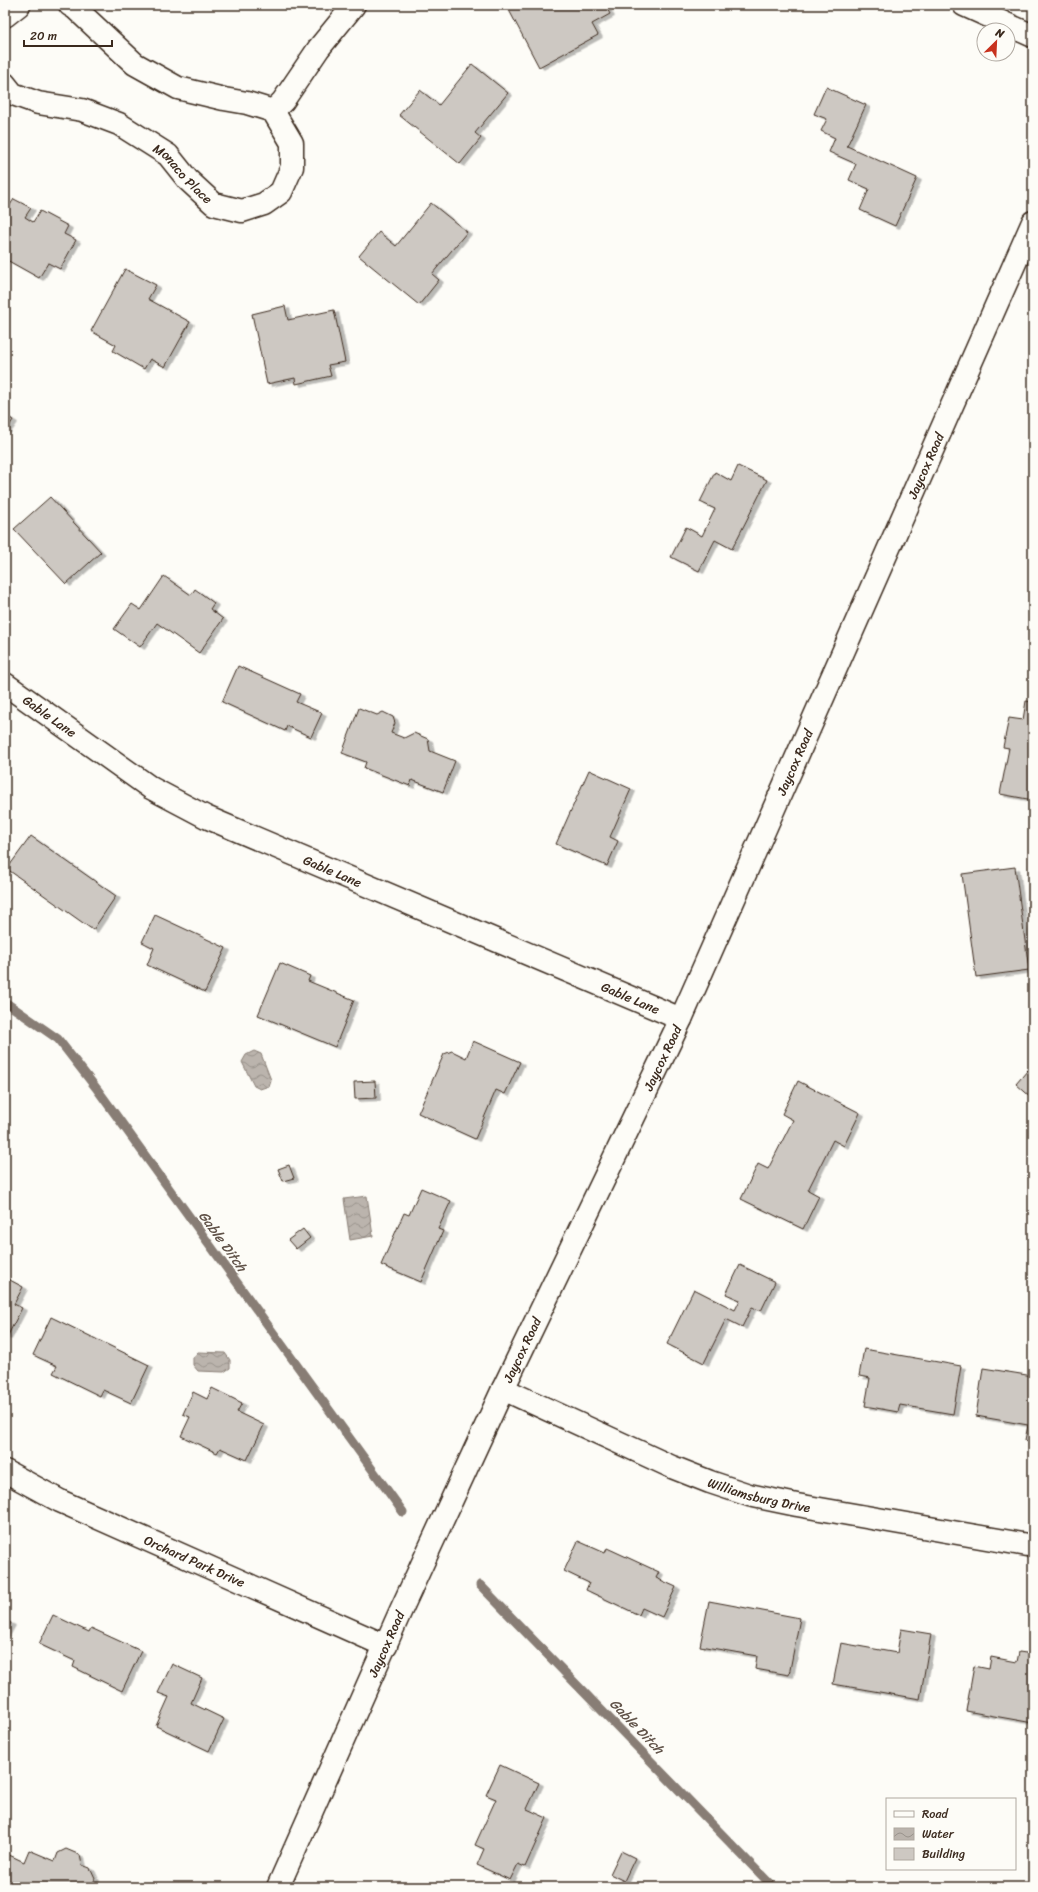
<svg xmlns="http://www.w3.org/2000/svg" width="1038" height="1892" viewBox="0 0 1038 1892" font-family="Sriracha,sans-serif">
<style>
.water{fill:url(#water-waves);stroke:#887d74}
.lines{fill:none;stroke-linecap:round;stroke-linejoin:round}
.stream{stroke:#887d74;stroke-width:9}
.building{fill:#cdc8c2;stroke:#3b2a1e;filter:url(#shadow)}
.minor-casing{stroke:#3b2a1e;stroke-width:25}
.tertiary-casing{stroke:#3b2a1e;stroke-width:25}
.minor{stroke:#fdfcf7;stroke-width:22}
.tertiary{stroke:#fdfcf7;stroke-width:22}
.labels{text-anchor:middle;stroke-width:4;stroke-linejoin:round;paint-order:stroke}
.street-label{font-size:13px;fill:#3b2a1e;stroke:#fdfcf7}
.water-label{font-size:14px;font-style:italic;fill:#615349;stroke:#fdfcf7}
</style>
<defs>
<pattern id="water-waves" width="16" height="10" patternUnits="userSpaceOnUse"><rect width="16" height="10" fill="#bbb4ad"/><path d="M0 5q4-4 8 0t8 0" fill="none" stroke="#99938c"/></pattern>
<filter id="shadow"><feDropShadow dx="4.5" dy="2.5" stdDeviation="0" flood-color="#0004"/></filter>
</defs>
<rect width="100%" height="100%" fill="#fdfcf7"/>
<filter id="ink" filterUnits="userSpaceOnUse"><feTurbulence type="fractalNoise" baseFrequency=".025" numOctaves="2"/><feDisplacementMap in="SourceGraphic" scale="8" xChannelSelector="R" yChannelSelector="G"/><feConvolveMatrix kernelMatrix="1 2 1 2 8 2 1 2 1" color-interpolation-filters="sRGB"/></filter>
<g filter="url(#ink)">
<g class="water">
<polygon points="254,1051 261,1054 271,1080 269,1086 260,1089 254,1086 242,1062 246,1055"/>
<polygon points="367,1196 373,1236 350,1240 344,1199"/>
<polygon points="198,1352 225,1353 230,1360 230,1368 224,1372 198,1371 193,1365 193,1357"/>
</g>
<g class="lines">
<g class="stream">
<polyline points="5,1002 58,1039 97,1089 403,1512"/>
<polyline points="480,1585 773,1887"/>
</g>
</g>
<g class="building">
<polygon points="503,5 605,5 610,14 592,24 598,35 539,67 510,12"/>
<polygon points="472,64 508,93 475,133 481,138 460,164 399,115 420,90 439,105"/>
<polygon points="826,87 866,105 847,146 917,178 895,226 860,210 869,189 849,180 856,164 829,152 835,138 821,131 827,119 814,114"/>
<polygon points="14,199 31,208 25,217 33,222 40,211 68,226 64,234 76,240 60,269 48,263 39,278 5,259 5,206 8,208"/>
<polygon points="431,203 467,232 432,274 439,280 419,305 359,256 379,232 396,246"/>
<polygon points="125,269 156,285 148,299 190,322 165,367 150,359 144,369 113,351 116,345 91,331"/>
<polygon points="285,306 288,320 334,310 345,362 328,365 331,376 296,384 295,378 267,384 252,314"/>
<polygon points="5,415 13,420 5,432"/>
<polygon points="738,466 767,480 732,549 715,540 699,571 671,557 686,527 702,536 715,509 700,502 715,472 731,481"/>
<polygon points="50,497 101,552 66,584 14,529"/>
<polygon points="164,576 191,595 195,589 214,603 210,609 223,619 199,653 157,623 140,647 114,629 132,604 141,610"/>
<polygon points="238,666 300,694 296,702 322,713 311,737 287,726 285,731 222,702"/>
<polygon points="1026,701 1033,702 1033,800 1000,794 1009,748 1003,747 1009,718 1023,720"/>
<polygon points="359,708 377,715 383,712 393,717 395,723 391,733 404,738 414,733 428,739 430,751 455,761 443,792 412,780 410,786 364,768 366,762 342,753"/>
<polygon points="589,770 631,789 610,837 618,841 607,866 556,844"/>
<polygon points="31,836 116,896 93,930 7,869"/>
<polygon points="1015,867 1029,970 976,977 962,874"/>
<polygon points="155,915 226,948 205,992 147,965 154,948 142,942"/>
<polygon points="280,963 310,976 308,981 354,1000 335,1047 258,1015"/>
<polygon points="473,1041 520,1062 505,1094 496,1090 475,1139 418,1113 444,1054 452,1051 466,1058"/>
<polygon points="1033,1064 1033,1099 1016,1084"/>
<polygon points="375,1081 376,1098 355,1099 354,1082"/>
<polygon points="798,1081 860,1113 844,1146 833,1140 808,1190 819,1196 803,1229 741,1199 758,1164 768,1169 793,1120 782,1114"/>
<polygon points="289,1165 294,1178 283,1181 278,1169"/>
<polygon points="421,1188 451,1201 438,1229 443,1231 421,1282 381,1265 404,1213 409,1215"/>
<polygon points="303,1229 310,1238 296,1249 288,1240"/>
<polygon points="740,1265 775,1282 761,1311 752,1307 742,1327 726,1319 704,1363 667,1344 694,1289 735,1310 740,1300 726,1294"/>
<polygon points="8,1279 23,1287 14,1304 22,1308 7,1337 5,1336 5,1284"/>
<polygon points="51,1317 149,1365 131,1403 103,1390 100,1396 53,1373 57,1366 33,1355"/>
<polygon points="864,1349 961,1366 953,1414 900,1405 898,1412 865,1406 870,1378 859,1376"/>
<polygon points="983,1368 1033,1376 1033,1442 1025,1440 1028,1425 976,1416"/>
<polygon points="212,1388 242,1403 237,1412 264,1425 247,1460 220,1448 217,1453 181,1436 190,1417 183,1414 193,1392 207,1399"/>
<polygon points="578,1541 605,1553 607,1548 659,1572 656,1578 676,1587 662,1617 642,1608 639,1615 586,1590 589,1583 564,1571"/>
<polygon points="709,1601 800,1618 789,1675 755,1669 757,1656 700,1646"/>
<polygon points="53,1615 89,1632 91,1628 141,1651 122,1691 73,1667 75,1661 39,1644"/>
<polygon points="5,1620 11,1623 5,1634"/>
<polygon points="901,1629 931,1634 920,1699 833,1684 841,1643 897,1653"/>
<polygon points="1019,1652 1033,1654 1033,1723 966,1711 974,1666 989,1669 991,1657 1017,1662"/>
<polygon points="172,1664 202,1678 191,1703 224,1719 209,1751 156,1726 169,1697 158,1693"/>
<polygon points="500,1765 539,1783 527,1809 547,1818 525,1867 518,1864 510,1880 477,1865 484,1849 475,1845 496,1799 486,1795"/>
<polygon points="66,1849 80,1855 82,1865 90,1868 95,1879 91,1887 5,1887 5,1853 24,1862 29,1850 55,1861 58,1853"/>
<polygon points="621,1851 635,1858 624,1881 610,1874"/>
</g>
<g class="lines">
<g class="minor-casing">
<g id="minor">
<polyline points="964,5 1033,36"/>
<polyline points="5,16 19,5"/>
<path id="s1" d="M5,84L13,94L38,103L82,110L119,124L168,155L188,180L214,204L242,211L264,204L281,192L292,167V143L273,111L247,103L224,99L178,88L135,64L75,8L70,5"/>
<polyline points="273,111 283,101 319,48 354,5"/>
<path id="s2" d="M5,684L151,788L206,817L681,1019"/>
<path id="s3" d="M503,1389L672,1467L710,1482L749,1495L797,1505L1033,1546"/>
<path id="s4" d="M5,1471L60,1501L386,1646"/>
</g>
</g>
<g class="tertiary-casing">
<g id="tertiary">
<path id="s5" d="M278,1887L401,1610L503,1389L681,1019L1033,222"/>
</g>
</g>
<use href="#minor" class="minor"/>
<use href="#tertiary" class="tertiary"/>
</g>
</g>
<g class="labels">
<g class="street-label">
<text dy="5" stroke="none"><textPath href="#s1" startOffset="205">Monaco Place</textPath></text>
<text dy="5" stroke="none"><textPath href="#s5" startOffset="1562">Jaycox Road</textPath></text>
<text dy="5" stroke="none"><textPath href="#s2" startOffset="55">Gable Lane</textPath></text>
<text dy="5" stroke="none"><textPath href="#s5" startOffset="1238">Jaycox Road</textPath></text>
<text dy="5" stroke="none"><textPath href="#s2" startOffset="379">Gable Lane</textPath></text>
<text dy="5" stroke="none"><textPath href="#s2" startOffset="703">Gable Lane</textPath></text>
<text dy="5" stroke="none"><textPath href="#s5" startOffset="914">Jaycox Road</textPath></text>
<text dy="5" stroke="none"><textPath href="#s5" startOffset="590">Jaycox Road</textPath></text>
<text dy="5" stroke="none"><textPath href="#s3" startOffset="278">Williamsburg Drive</textPath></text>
<text dy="5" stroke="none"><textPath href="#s4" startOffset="210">Orchard Park Drive</textPath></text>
<text dy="5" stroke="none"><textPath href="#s5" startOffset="266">Jaycox Road</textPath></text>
</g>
<g class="water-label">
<text transform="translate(223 1241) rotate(54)" y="5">Gable Ditch</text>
<text transform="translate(637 1726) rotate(46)" y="5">Gable Ditch</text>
</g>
</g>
<rect width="1038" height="1892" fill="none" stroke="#fdfcf7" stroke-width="20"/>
<rect x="10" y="10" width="1018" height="1872" fill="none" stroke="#3b2a1e" stroke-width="1.5" filter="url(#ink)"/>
<rect x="886" y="1798" width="130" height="72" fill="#fdfcf7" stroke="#afa8a0"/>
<rect x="894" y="1811" width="20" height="6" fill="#fdfcf7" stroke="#afa8a0"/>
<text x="922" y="1818" font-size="12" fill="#3b2a1e">Road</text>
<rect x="894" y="1828" width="20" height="12" fill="url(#water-waves)" stroke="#afa8a0"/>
<text x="922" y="1838" font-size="12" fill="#3b2a1e">Water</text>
<rect x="894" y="1848" width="20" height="12" fill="#cdc8c2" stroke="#afa8a0"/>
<text x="922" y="1858" font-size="12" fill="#3b2a1e">Building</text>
<g transform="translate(996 42) rotate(24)"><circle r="19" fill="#fdfcf7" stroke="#afa8a0"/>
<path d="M0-3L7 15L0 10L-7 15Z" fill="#c8321e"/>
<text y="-6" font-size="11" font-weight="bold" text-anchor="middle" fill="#3b2a1e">N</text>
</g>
<path d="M24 40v6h88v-6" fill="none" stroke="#3b2a1e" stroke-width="2"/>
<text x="30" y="40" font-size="12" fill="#3b2a1e" stroke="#fdfcf7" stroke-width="3" paint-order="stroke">20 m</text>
</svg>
